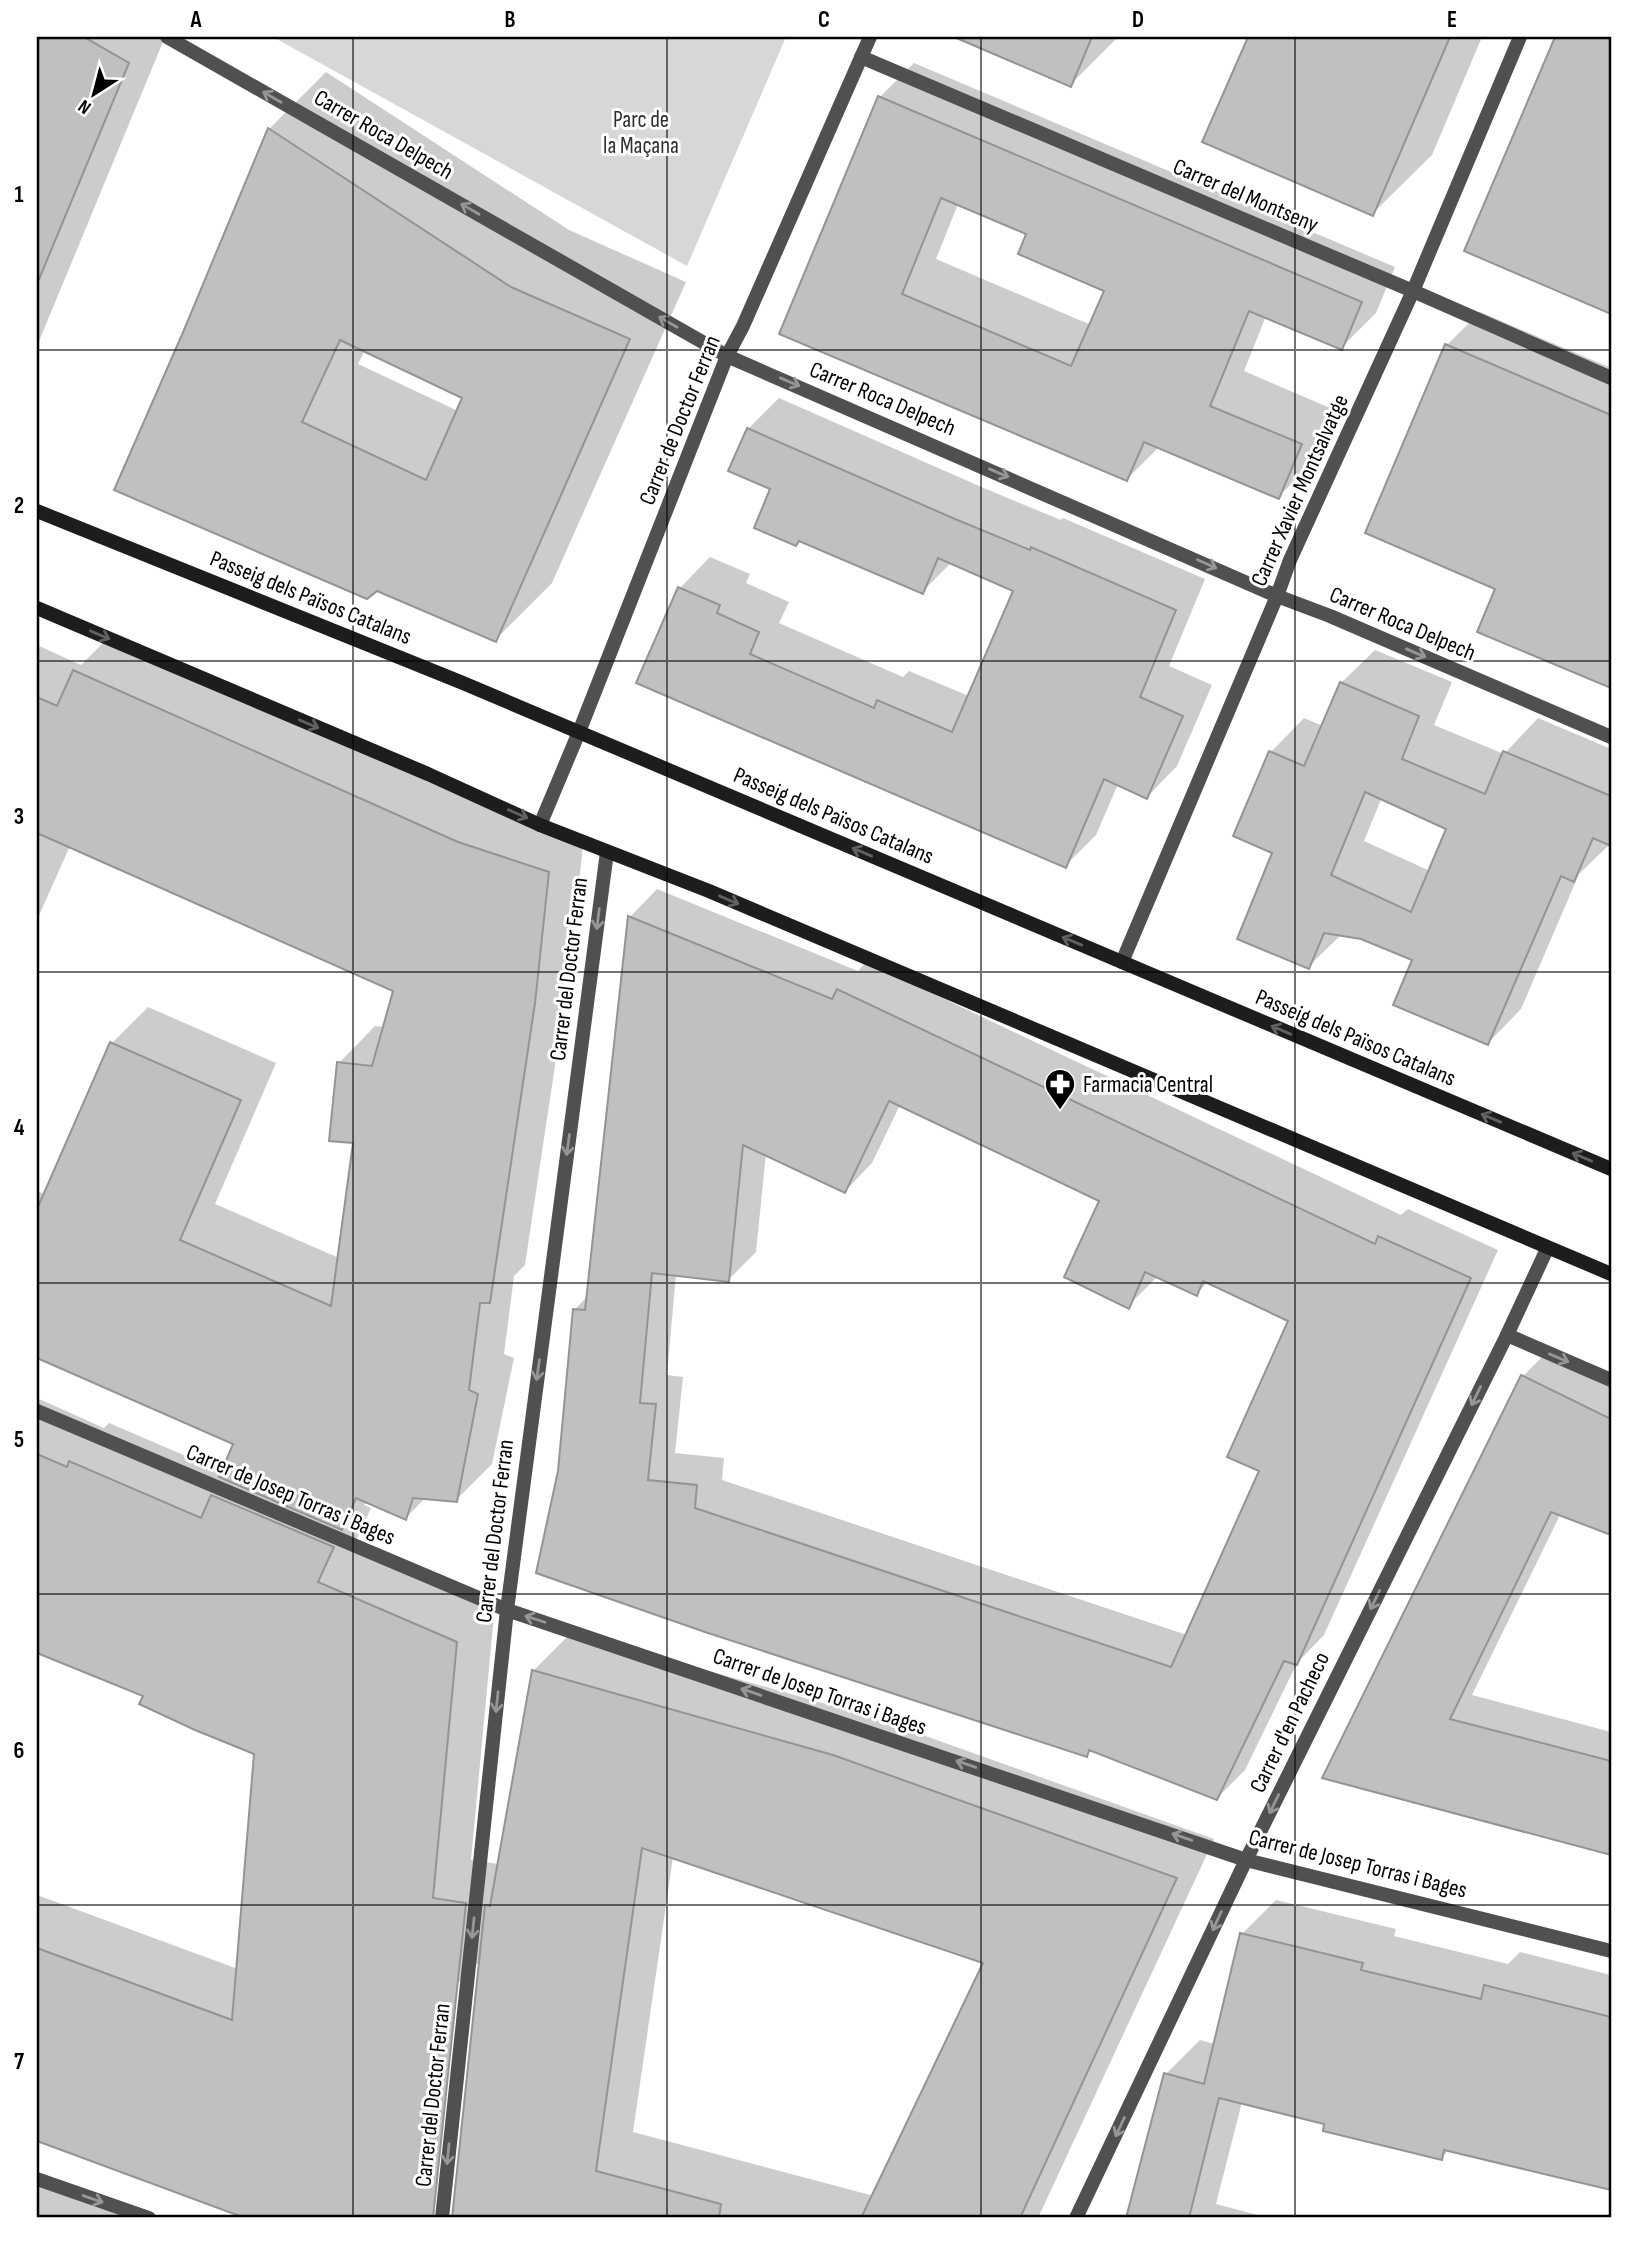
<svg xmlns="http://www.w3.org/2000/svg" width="1648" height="2255" viewBox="0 0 1648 2255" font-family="'Sofia Sans Condensed',sans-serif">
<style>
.green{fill:#d7d7d7}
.shadow{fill:#0003;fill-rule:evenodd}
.building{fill:#c0c0c0;stroke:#949494;stroke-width:2;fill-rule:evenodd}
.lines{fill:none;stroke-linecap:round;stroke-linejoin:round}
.minor{stroke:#505050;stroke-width:14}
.secondary{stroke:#1d1d1d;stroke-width:14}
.oneway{stroke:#969696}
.oneway2{stroke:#616161}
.grid{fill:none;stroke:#000;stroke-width:2;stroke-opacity:0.55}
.labels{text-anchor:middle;stroke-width:6;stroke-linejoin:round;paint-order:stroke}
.park-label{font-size:23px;fill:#2e2e2e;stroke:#fff}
.street-label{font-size:23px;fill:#000;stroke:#fff}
.poi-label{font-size:23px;fill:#000;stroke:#fff;text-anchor:start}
.neatline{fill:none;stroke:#000;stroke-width:2.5}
.grid-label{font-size:23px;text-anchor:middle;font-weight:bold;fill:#000}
</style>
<rect width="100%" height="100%" fill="#fff"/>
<polygon class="green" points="273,37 786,37 687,266"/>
<g class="shadow">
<polygon points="37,37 165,37 37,346"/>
<polygon points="958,37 1118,37 1070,85"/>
<polygon points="1250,37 1482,37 1432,155 1373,213 1205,141"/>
<polygon points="1557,37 1611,37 1611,312 1467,250"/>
<path d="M914,63L1395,267L1376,313L1341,348L1266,316L1244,371L1335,410L1313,463L1278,497L1159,447L1127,479L781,333L880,97ZM958,204L1029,233L1106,290L1091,325L936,259Z"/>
<path d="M326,72L569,230L686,282L552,583L495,640L377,589L186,330L269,129ZM365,350L465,397L458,411L358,364Z"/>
<polygon points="1480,312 1611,368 1611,687 1480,631 1497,588 1447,345"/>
<polygon points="779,398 986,489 1061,520 1063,518 1205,579 1169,666 1212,685 1177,766 1147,797 1118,784 1096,835 1065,866 638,683 680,588 710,557 750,574 746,583 789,602 779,623 903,677 909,671 969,696 1015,590 952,562 922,592 773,489 748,429"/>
<path d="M111,635L495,806L584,836L570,966L525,1265L514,1276L504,1354L514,1358L492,1464L456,1500L426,1497L406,1518L368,1501L364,1505L371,1508L355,1543L495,1604L471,1860L499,1864L533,1671L572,1632L872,1717L1214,1839L1038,2218H464L486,1988L481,1960L456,1985L417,2202L401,2218H249L37,2140V1895L238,1969L255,1752L145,1695L37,1651V1398L104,1428L109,1423L223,1472L235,1443L37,1356V1191L45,1194L112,1043L148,1007L276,1063L215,1204L339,1258L355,1142L339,1063L375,1026L384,1027L395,990L70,846L37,920V645L81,665ZM673,1857L985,1962L874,2196L633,2132Z"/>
<path d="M1375,650L1452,682L1434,725L1504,754L1538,718L1611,749V838L1608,846L1579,874L1521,1009L1488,1043L1415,959L1361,937L1342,934L1308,967L1274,852L1271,752L1304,718L1323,726L1341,683ZM1382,797L1448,828L1430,871L1364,841Z"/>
<path d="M657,889L858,971L866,962L1401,1215L1408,1209L1498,1250L1324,1635L1297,1663L1245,1770L1217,1798L1093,1749L1087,1755L559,1472L575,1309L588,1296L630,917ZM900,1105L1101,1201L1128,1306L1158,1276L1196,1294L1208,1282L1291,1320L1261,1470L1187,1635L722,1480L724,1458L675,1453L683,1377L667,1375L676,1274L728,1280L756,1252L766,1154L845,1191L872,1163Z"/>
<polygon points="1546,1353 1611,1384 1611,1533 1567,1515 1560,1515 1472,1695 1611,1732 1611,1853 1325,1777 1523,1376"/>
<polygon points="1276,1900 1396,1929 1394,1936 1508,1964 1520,1952 1611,1975 1611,2188 1450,2149 1441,2158 1326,2122 1242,2102 1216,2204 1269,2218 1124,2218 1129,2213 1166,2074 1200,2040 1215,2044 1242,1934"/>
<polygon points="37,2177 153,2218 37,2218"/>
</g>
<g class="building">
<polygon points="37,37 84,37 129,63 37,284"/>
<polygon points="954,37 1092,37 1071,87"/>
<polygon points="1248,37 1450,37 1373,216 1202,142"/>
<polygon points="1555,37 1611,37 1611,314 1464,251"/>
<path d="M878,96L1362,302L1342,350L1249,311L1210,406L1302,444L1279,499L1144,442L1127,481L779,334ZM941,198L1026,234L1018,254L1104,291L1071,366L902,294Z"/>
<path d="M268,128L511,287L630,339L496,642L377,591L367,599L114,490L184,330ZM340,340L462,398L426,480L302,422Z"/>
<polygon points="1445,344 1611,415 1611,688 1477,632 1495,589 1365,533"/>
<polygon points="747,428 955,519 1030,550 1031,547 1176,610 1140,697 1183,716 1147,799 1104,779 1066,868 636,683 678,587 720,605 717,613 759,632 750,654 874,708 877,700 952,732 1013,591 938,558 923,594 799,541 796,546 754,528 770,489 728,471"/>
<polygon points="73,670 458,842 549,872 535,1003 490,1303 480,1303 469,1390 478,1394 457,1502 413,1498 406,1520 356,1498 342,1530 219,1477 233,1444 37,1358 37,1209 110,1042 241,1100 180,1240 331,1306 353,1143 329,1141 337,1062 372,1066 393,991 37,833 37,697 57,706"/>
<path d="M1340,682L1419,716L1402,759L1485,794L1503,751L1611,796V846L1593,838L1574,882L1561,876L1488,1045L1393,1005L1412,960L1361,939L1324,933L1309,969L1237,939L1272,853L1233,836L1269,751L1304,766ZM1365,792L1446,829L1411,912L1331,875Z"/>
<path d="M628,916L832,999L837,989L1375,1244L1378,1236L1471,1278L1297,1665L1284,1661L1217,1800L1089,1750L1087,1757L705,1632L536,1573L558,1471L573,1309L585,1310ZM889,1101L1099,1201L1064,1277L1129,1309L1145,1272L1197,1296L1203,1281L1288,1321L1227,1457L1259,1471L1171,1667L695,1508L697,1485L648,1480L656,1404L640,1403L652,1273L729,1282L743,1145L845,1193Z"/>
<polygon points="1521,1375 1611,1419 1611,1535 1551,1512 1450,1719 1611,1761 1611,1855 1322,1778"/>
<polygon points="37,1454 67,1467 69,1461 201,1518 211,1495 334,1547 318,1582 457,1642 433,1898 466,1903 433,2218 245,2218 37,2141 37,1948 232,2020 254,1754 195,1730 139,1704 143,1696 37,1653"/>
<polygon points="532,1670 833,1755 1177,1878 1020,2218 861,2218 983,1963 642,1848 596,2171 721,2204 719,2218 452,2218 485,1905 490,1906"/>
<polygon points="1240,1933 1363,1963 1361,1970 1481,1999 1484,1985 1611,2017 1611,2190 1444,2150 1442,2160 1323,2131 1324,2124 1219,2098 1189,2218 1126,2218 1164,2073 1204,2084"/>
</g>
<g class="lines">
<g class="minor">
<polyline points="167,37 727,356 1277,596 1330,616 1611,737"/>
<polyline points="861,57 1413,291 1611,378"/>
<polyline points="540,825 579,732 727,356 743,326 870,37"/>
<polyline points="1122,962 1277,596 1290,560 1413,291 1520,37"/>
<polyline points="1507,1335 1611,1380"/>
<polyline points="37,1411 507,1610 1246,1860 1611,1951"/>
<polyline points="37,2179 149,2218"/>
<polyline points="442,2218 507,1610 607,852"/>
<polyline points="1076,2218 1246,1860 1507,1335 1547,1249"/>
</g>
<g class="secondary">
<polyline points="37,511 463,683 1611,1169"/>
<polyline points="37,608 428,774 540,825 709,891 1611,1274"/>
</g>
</g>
<defs><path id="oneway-shaft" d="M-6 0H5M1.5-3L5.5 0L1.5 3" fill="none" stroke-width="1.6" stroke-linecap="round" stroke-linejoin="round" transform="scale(1.75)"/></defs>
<g class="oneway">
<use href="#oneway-shaft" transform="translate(272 97) rotate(-150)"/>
<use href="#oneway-shaft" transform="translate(470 209) rotate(-150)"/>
<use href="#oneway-shaft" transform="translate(668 322) rotate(-150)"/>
<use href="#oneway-shaft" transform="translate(790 382) rotate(23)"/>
<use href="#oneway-shaft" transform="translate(999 473) rotate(23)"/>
<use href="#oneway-shaft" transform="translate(1207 564) rotate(24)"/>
<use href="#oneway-shaft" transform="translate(1416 653) rotate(23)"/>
<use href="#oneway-shaft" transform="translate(598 919) rotate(97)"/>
<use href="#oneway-shaft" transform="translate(568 1145) rotate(98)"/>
<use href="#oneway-shaft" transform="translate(1559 1358) rotate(23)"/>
<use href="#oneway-shaft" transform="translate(538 1370) rotate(98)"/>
<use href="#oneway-shaft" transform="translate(1476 1396) rotate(116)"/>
<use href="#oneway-shaft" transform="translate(1375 1600) rotate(116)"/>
<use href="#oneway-shaft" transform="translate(535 1619) rotate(-162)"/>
<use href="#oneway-shaft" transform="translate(751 1692) rotate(-161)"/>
<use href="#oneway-shaft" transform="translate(497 1702) rotate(96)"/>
<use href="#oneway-shaft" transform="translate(966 1764) rotate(-161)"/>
<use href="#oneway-shaft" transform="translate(1274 1804) rotate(116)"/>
<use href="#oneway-shaft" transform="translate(1182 1837) rotate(-161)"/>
<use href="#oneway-shaft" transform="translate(1217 1921) rotate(115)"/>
<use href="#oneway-shaft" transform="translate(473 1928) rotate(96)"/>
<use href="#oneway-shaft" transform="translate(1120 2127) rotate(115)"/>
<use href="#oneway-shaft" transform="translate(448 2154) rotate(96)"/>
<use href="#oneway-shaft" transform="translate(93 2199) rotate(19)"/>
</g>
<g class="oneway2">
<use href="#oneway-shaft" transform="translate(100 635) rotate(23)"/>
<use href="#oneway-shaft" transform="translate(309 724) rotate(23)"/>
<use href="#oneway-shaft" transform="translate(518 814) rotate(24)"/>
<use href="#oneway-shaft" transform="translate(862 852) rotate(-157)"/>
<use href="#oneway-shaft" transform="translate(729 900) rotate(23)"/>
<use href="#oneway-shaft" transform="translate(1072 941) rotate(-157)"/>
<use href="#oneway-shaft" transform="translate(1281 1030) rotate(-157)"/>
<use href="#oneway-shaft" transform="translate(1491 1118) rotate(-157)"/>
<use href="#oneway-shaft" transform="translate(1582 1157) rotate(-157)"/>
</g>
<path class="grid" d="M353,37V2218M667,37V2218M981,37V2218M1295,37V2218M37,350H1611M37,661H1611M37,972H1611M37,1283H1611M37,1594H1611M37,1905H1611"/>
<defs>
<g id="pharmacy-pin" transform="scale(1.575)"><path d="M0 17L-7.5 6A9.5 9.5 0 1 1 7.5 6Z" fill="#000" stroke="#fff"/><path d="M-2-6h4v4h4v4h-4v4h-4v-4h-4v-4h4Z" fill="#fff"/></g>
</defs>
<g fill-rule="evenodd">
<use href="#pharmacy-pin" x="1060" y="1084"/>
</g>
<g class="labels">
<g class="park-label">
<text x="641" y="127">Parc de<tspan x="641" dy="26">la Maçana</tspan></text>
</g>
<g class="street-label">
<text transform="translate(384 134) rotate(30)" y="8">Carrer Roca Delpech</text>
<text transform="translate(1246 195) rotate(23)" y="8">Carrer del Montseny</text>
<text transform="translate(883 398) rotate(23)" y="8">Carrer Roca Delpech</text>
<text transform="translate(679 420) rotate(-68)" y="8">Carrer de Doctor Ferran</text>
<text transform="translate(1299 490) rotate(-66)" y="8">Carrer Xavier Montsalvatge</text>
<text transform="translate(311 597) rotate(22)" y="8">Passeig dels Països Catalans</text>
<text transform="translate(1403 623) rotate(23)" y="8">Carrer Roca Delpech</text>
<text transform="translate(834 815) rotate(23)" y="8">Passeig dels Països Catalans</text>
<text transform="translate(568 969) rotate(-83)" y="8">Carrer del Doctor Ferran</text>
<text transform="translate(1356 1037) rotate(23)" y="8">Passeig dels Països Catalans</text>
<text transform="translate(291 1494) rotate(23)" y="8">Carrer de Josep Torras i Bages</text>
<text transform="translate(494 1531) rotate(-83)" y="8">Carrer del Doctor Ferran</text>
<text transform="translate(820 1691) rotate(19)" y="8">Carrer de Josep Torras i Bages</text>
<text transform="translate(1289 1722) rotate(-64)" y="8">Carrer d'en Pacheco</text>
<text transform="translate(1358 1863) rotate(14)" y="8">Carrer de Josep Torras i Bages</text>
<text transform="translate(432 2095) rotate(-84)" y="8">Carrer del Doctor Ferran</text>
</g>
<g class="poi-label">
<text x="1083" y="1092">Farmacia Central</text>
</g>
</g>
<rect width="1648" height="2255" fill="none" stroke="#ffffff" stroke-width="77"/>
<g transform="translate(94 94) rotate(216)" stroke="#ffffff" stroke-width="5" paint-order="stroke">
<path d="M0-5L12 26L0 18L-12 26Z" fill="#000000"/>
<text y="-10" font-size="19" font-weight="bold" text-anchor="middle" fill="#000000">N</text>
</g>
<rect x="38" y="38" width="1572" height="2178" class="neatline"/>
<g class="grid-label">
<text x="196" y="27">A</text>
<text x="510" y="27">B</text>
<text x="824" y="27">C</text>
<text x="1138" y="27">D</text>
<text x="1452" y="27">E</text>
<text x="19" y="202">1</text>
<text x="19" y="513">2</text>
<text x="19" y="824">3</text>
<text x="19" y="1135">4</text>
<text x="19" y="1447">5</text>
<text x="19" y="1758">6</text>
<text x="19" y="2069">7</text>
</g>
</svg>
